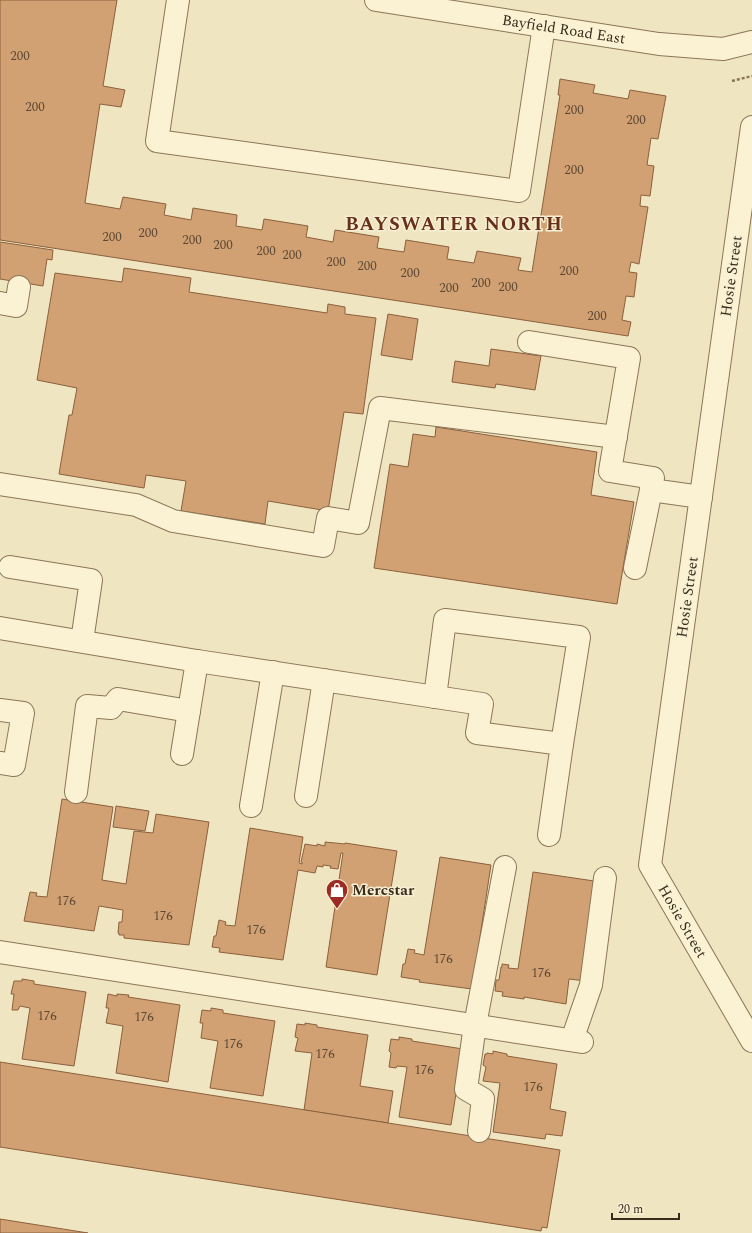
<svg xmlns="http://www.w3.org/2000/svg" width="752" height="1233" viewBox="0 0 752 1233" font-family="Spectral,serif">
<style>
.building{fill:#d1a174;stroke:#8b603c}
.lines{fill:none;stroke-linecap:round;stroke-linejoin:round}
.minor-casing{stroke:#8b7657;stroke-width:24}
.path{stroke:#8b7657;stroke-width:2.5;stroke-dasharray:3 2;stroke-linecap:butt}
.minor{stroke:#fbf2d4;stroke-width:22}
.labels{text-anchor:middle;stroke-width:3;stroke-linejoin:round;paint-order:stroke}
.number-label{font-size:13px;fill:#5f4933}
.street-label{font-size:15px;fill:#392c1d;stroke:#f7efd1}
.poi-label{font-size:15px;font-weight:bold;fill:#392c1d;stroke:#f7efd1;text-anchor:start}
.district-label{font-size:19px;font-weight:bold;letter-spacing:1px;fill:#682f1a;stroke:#f7efd1}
</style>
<rect width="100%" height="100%" fill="#f0e5c1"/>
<g class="building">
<polygon points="0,0 117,0 103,86 125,90 121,107 100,104 85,203 120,209 123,197 166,204 164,215 191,220 193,208 237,215 236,226 262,230 264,219 308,226 306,237 333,242 335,230 379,237 377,248 404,252 406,240 449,247 447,259 474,263 477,251 521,258 518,270 532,272 560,95 558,95 560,79 595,85 593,93 628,99 630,90 666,96 658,139 651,138 647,165 654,166 650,196 641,195 640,206 648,207 639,264 631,262 629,272 637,273 634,297 626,296 622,320 631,322 628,336 0,240"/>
<polygon points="0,242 53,250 52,260 47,259 43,286 0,279"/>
<polygon points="124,268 191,278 189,292 327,313 328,304 345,307 345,314 376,318 363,414 344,412 328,511 268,501 265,524 181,511 186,481 146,475 144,488 59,474 69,415 72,415 77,388 37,380 55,273 122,282"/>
<polygon points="388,314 418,319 412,360 381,355"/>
<polygon points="491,349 541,356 535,390 496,384 495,388 452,382 455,361 489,366"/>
<polygon points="436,427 597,452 591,495 634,502 617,604 374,568 390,464 408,467 413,434 435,437"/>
<polygon points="62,799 113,807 102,880 126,884 134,831 153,833 156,814 209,822 189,945 124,938 124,935 119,935 119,933 118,933 119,922 122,922 123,910 99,906 94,931 24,921 30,892 37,893 36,896 47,897"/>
<polygon points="116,806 149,811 145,831 113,827"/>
<polygon points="250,828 303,837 299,863 302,864 302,862 301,862 305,844 317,846 317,844 325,846 325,842 345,844 345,843 397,851 377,975 326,967 343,853 341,853 338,869 330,868 331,866 323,865 323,867 317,866 315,873 298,870 283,960 219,952 220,948 212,947 214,936 216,936 219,920 226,922 225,925 235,926"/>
<polygon points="440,857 491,865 472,989 419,982 420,980 401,977 403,964 405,964 408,949 415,950 414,953 424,955"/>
<polygon points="533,872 601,882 586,981 569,979 566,1004 524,997 524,999 502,996 503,992 495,991 496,980 499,980 501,967 502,967 502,964 509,965 508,968 518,969"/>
<polygon points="22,979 34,981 34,984 86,992 74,1066 22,1059 30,1008 20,1006 18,1010 12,1010 14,994 11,994 14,981 22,981"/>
<polygon points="108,994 117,996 117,994 129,995 128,997 180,1005 168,1082 116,1073 123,1026 106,1023 109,1008 106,1008"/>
<polygon points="211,1008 223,1010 223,1013 275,1021 263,1096 210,1088 218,1041 201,1038 203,1023 200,1023 202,1010 211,1011"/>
<polygon points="305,1023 317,1025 317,1027 368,1035 360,1086 393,1091 388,1123 304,1110 312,1053 295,1051 298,1038 295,1037 297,1024 305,1025"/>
<polygon points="399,1037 412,1039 412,1041 463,1049 451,1125 399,1117 407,1067 397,1066 396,1068 389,1067 391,1053 389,1051 391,1039 399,1040"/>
<polygon points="493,1051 507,1054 507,1056 557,1064 550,1109 566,1112 562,1136 546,1134 545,1139 493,1132 500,1083 483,1081 486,1067 483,1065 485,1054 487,1054 487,1053 493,1054"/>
<polygon points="0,1062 560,1150 547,1228 542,1227 541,1231 0,1147"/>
<polygon points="0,1219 88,1233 0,1233"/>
</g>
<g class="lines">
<g class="minor-casing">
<g id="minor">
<polyline points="178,0 157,141 519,191 544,26"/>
<path id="s1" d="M376,0L659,44L723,49L752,42"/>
<path id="s2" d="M752,127L650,865L752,1041"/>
<polyline points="0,303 16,306 19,287"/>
<polyline points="529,342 629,358 610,471 653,478 651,490 701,497"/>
<polyline points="0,484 136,505 173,521 323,546 328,518 358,523 380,408 616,437"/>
<polyline points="10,567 91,580 82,641"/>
<polyline points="635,568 651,490"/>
<polyline points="0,628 197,661 182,754"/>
<polyline points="197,661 482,704 477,733 562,744 549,835"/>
<polyline points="435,697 445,620 579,637 562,744"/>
<polyline points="0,710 23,713 14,765 0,763"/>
<polyline points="76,792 87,706 111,708 118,699 189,711"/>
<polyline points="306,796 324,680"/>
<polyline points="251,806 273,672"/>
<polyline points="0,952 582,1042"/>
<polyline points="572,1040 591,985 605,878"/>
<polyline points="479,1131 483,1099 466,1089 475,1025 505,867"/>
</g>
</g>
<polyline class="path" points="732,81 752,76"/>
<use href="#minor" class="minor"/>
</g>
<defs>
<g id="shop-pin" transform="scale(1.15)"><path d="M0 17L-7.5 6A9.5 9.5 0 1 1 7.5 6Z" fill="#9d2b24" stroke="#f7efd1"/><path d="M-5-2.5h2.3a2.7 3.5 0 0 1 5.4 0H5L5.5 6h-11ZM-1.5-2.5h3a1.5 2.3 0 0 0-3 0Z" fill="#fff"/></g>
</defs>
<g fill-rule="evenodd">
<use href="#shop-pin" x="337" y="890"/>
</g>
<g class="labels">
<g class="number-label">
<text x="20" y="60">200</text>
<text x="35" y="111">200</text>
<text x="574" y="114">200</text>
<text x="636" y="124">200</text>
<text x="574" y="174">200</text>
<text x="148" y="237">200</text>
<text x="112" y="241">200</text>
<text x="192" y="244">200</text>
<text x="223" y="249">200</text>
<text x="266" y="255">200</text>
<text x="292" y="259">200</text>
<text x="336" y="266">200</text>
<text x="367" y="270">200</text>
<text x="569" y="275">200</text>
<text x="410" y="277">200</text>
<text x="481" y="287">200</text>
<text x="508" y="291">200</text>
<text x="449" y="292">200</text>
<text x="597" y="320">200</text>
<text x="66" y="905">176</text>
<text x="163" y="920">176</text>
<text x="256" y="934">176</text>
<text x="443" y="963">176</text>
<text x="541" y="977">176</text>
<text x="47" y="1020">176</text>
<text x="144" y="1021">176</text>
<text x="233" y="1048">176</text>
<text x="325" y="1058">176</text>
<text x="424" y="1074">176</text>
<text x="533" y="1091">176</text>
</g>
<g class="street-label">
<text dy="5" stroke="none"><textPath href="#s1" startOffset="190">Bayfield Road East</textPath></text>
<text transform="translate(731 276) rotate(-82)" y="5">Hosie Street</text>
<text transform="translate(687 597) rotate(-82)" y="5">Hosie Street</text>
<text dy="5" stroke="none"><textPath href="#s2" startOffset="810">Hosie Street</textPath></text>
</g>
<g class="poi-label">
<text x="352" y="895">Mercstar</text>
</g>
<g class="district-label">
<text x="454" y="230">BAYSWATER NORTH</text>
</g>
</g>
<path d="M612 1213v6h67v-6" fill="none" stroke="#392c1d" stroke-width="2"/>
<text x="618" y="1213" font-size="12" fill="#392c1d" stroke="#f7efd1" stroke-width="3" paint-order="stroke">20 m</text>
</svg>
